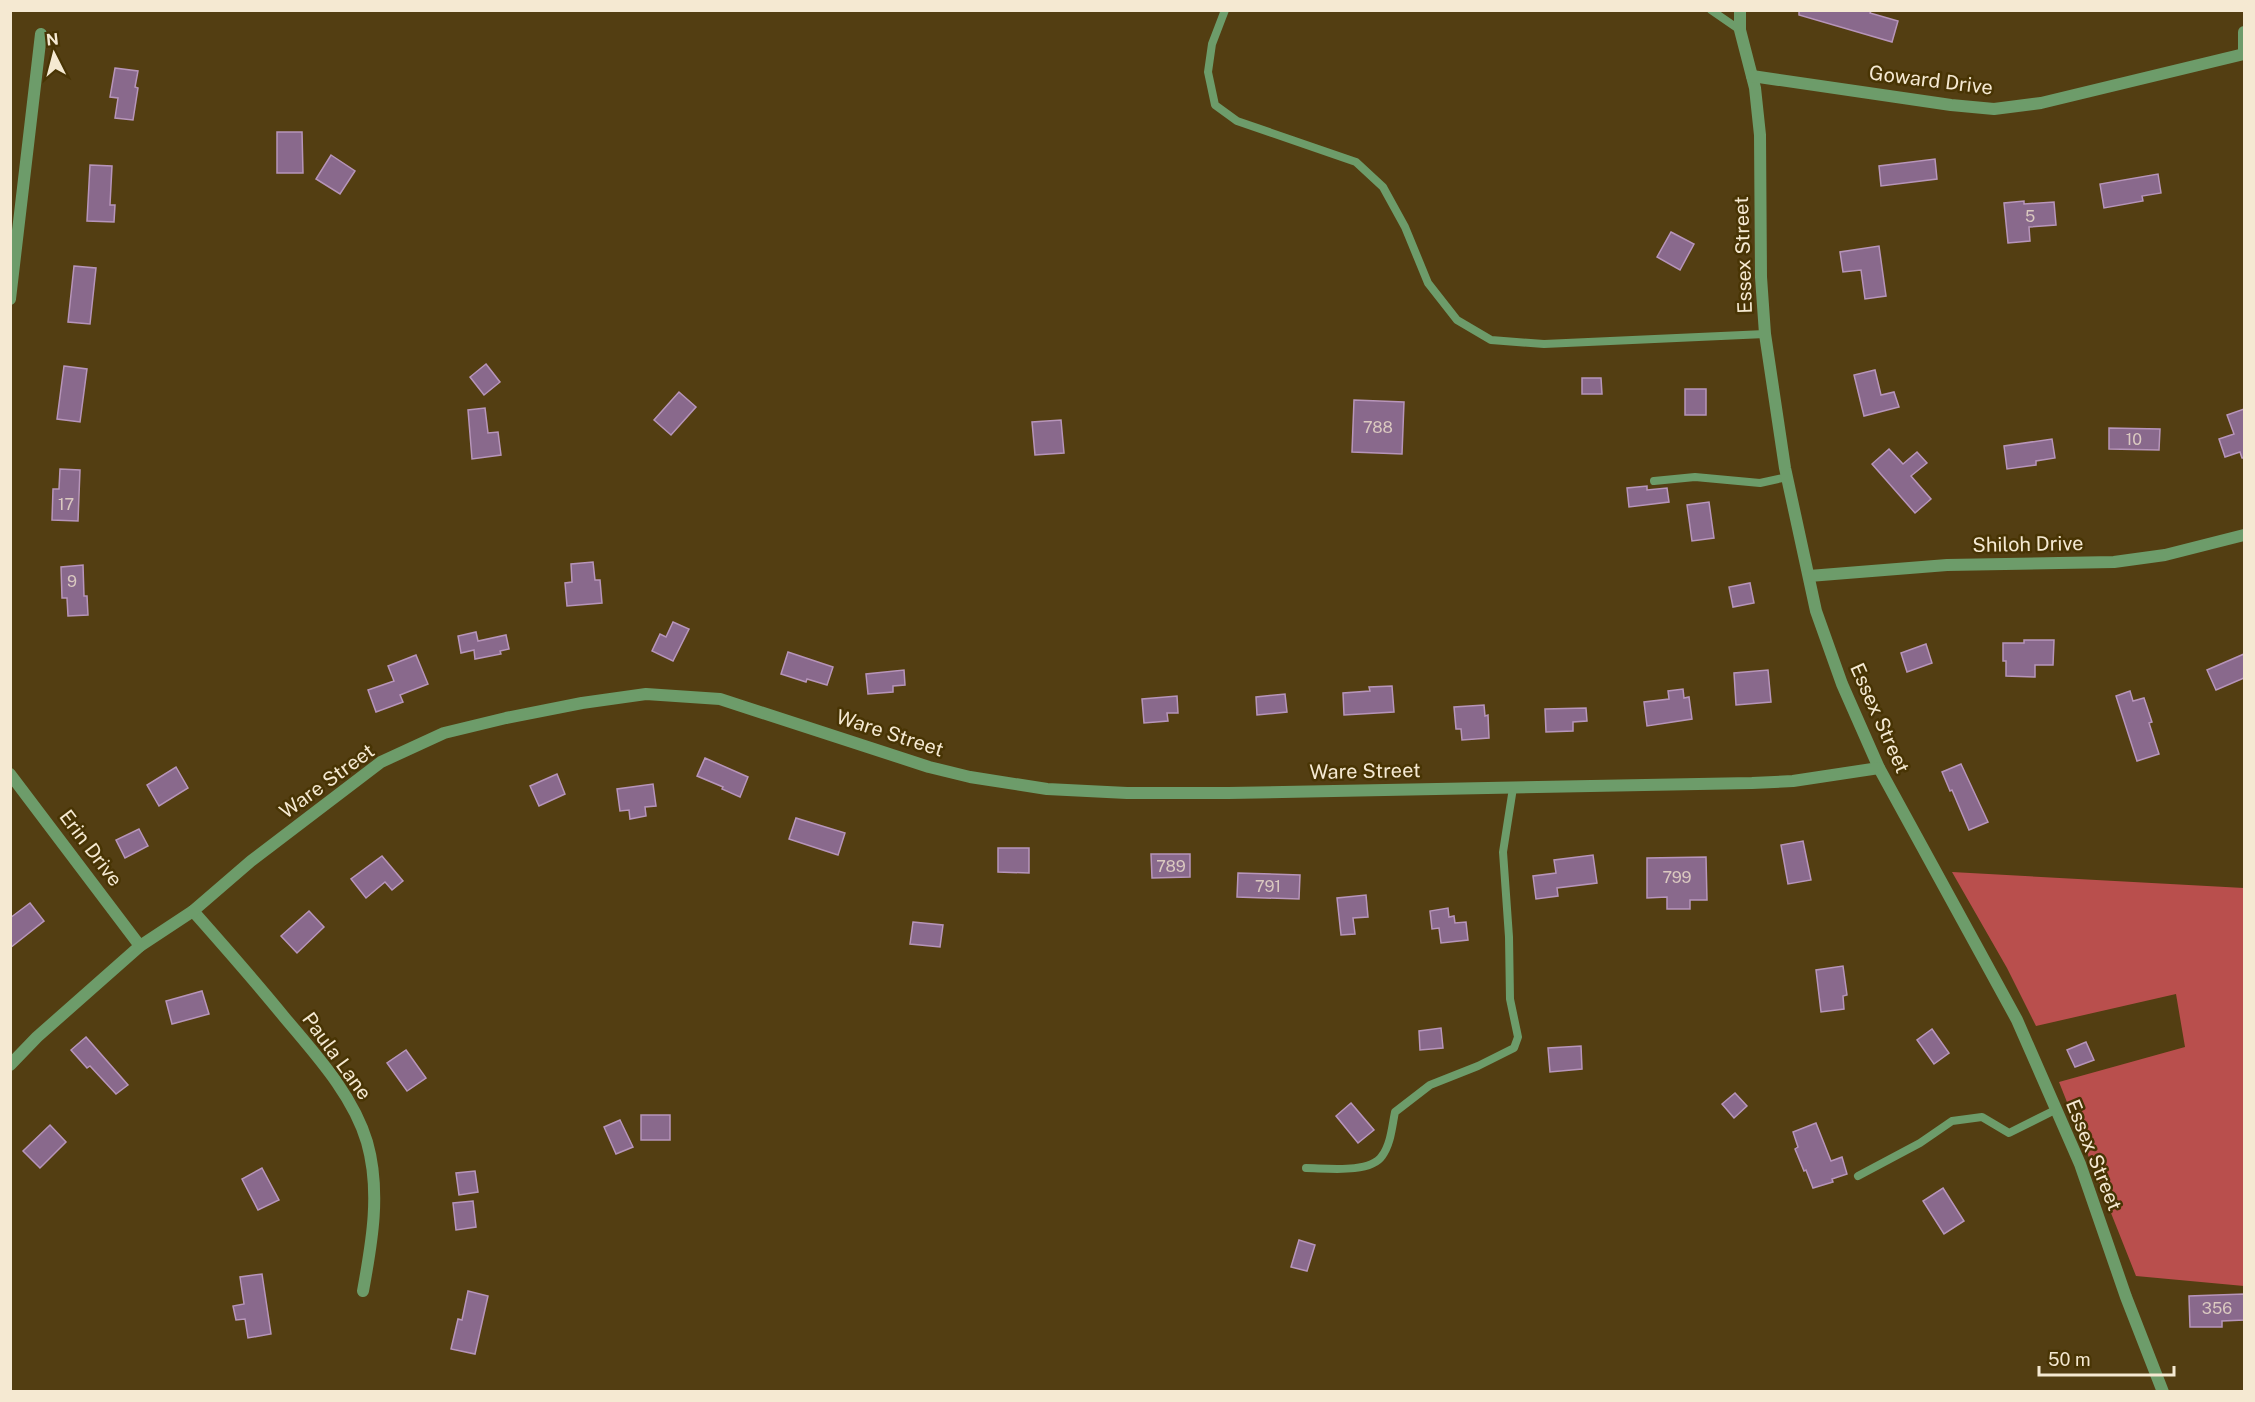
<svg xmlns="http://www.w3.org/2000/svg" width="2255" height="1402" viewBox="0 0 2255 1402" font-family="'Public Sans',sans-serif">
<style>
.forest{fill:#b94f4d}
.building{fill:#89698c;stroke:#b795ba;stroke-width:1.5}
.lines{fill:none;stroke-linecap:round;stroke-linejoin:round}
.lane{stroke:#6d9c6a;stroke-width:8}
.street{stroke:#6d9c6a;stroke-width:12}
.labels{text-anchor:middle;stroke-width:5;stroke-linejoin:round;paint-order:stroke}
.number-label{font-size:16px;fill:#dac9c0}
.street-label{font-size:20px;fill:#f5e9d2;stroke:#483404}
</style>
<rect width="100%" height="100%" fill="#533e12"/>
<polygon class="forest" points="1952,872 2244,888 2244,1286 2136,1276 2059,1082 2185,1047 2176,994 2036,1026 2007,968"/>
<g class="building">
<polygon points="1799,10 1871,10 1870,13 1898,21 1892,42 1799,15"/>
<polygon points="115,68 138,71 135,87 138,88 133,120 115,118 118,98 110,97"/>
<polygon points="277,132 302,132 303,173 277,173"/>
<polygon points="331,155 355,171 340,194 316,179"/>
<polygon points="1935,159 1937,179 1881,186 1879,166"/>
<polygon points="90,165 112,166 110,205 115,205 114,222 87,221"/>
<polygon points="2158,174 2161,193 2142,196 2143,201 2104,208 2100,184"/>
<polygon points="2024,201 2024,204 2054,202 2056,225 2029,227 2030,241 2008,243 2004,203"/>
<polygon points="1671,232 1694,244 1680,270 1657,257"/>
<polygon points="1879,246 1886,296 1865,299 1861,270 1843,272 1840,252"/>
<polygon points="74,266 96,268 90,324 68,322"/>
<polygon points="486,364 500,382 484,395 470,377"/>
<polygon points="64,366 87,369 80,422 57,419"/>
<polygon points="1875,370 1881,395 1894,392 1899,407 1864,416 1854,375"/>
<polygon points="1582,378 1601,378 1602,394 1582,394"/>
<rect x="1685" y="389" width="21" height="26"/>
<polygon points="679,392 696,407 671,435 654,420"/>
<polygon points="1354,400 1404,402 1402,454 1352,452"/>
<polygon points="485,408 488,433 498,432 501,455 472,459 468,410"/>
<polygon points="2244,409 2244,458 2242,458 2240,452 2225,457 2219,439 2234,434 2227,415"/>
<polygon points="1061,420 1064,453 1035,455 1032,422"/>
<polygon points="2109,428 2160,429 2159,450 2109,449"/>
<polygon points="2052,439 2055,458 2036,461 2036,465 2007,469 2004,446"/>
<polygon points="1889,449 1903,464 1917,452 1927,463 1911,476 1931,499 1915,513 1872,464"/>
<polygon points="60,469 80,470 78,521 52,520 53,489 59,489"/>
<polygon points="1647,486 1647,490 1667,488 1669,502 1629,507 1627,488"/>
<polygon points="1709,502 1714,538 1692,541 1687,505"/>
<polygon points="593,562 595,580 600,580 602,603 567,606 565,583 572,582 571,564"/>
<polygon points="83,565 84,596 87,596 88,615 68,616 67,598 62,598 61,567"/>
<polygon points="1750,583 1754,603 1733,607 1729,587"/>
<polygon points="673,622 689,629 673,661 652,651 660,634 666,637"/>
<polygon points="476,632 478,641 506,635 509,649 500,651 501,654 475,659 474,650 461,653 458,636"/>
<polygon points="2024,640 2054,640 2053,665 2035,665 2035,677 2006,676 2006,661 2003,661 2003,643 2024,643"/>
<polygon points="1926,644 1932,663 1907,672 1901,653"/>
<polygon points="788,652 833,667 827,685 807,679 806,682 781,674"/>
<polygon points="2244,654 2244,678 2216,690 2207,670"/>
<polygon points="416,655 428,684 400,695 403,702 376,712 368,690 394,681 388,666"/>
<polygon points="904,670 905,685 893,686 893,692 868,694 866,674"/>
<polygon points="1768,670 1771,702 1736,705 1734,673"/>
<polygon points="1392,686 1394,712 1344,715 1343,693 1370,691 1369,687"/>
<polygon points="1683,689 1684,698 1689,697 1692,719 1647,726 1644,702 1669,699 1668,691"/>
<polygon points="2130,691 2133,701 2144,698 2152,722 2149,723 2159,754 2137,761 2116,696"/>
<polygon points="1285,694 1287,712 1257,715 1256,697"/>
<polygon points="1177,696 1178,713 1167,713 1168,721 1144,723 1142,699"/>
<polygon points="1484,705 1485,716 1488,715 1489,738 1462,740 1461,729 1456,729 1454,707"/>
<polygon points="1586,708 1587,721 1573,722 1573,731 1546,732 1545,709"/>
<polygon points="705,758 748,777 740,797 722,789 723,787 697,776"/>
<polygon points="1961,764 1988,822 1969,830 1952,790 1950,791 1942,772"/>
<polygon points="176,767 188,788 159,806 147,785"/>
<polygon points="557,774 565,794 539,806 530,786"/>
<polygon points="653,784 656,806 645,807 646,816 630,819 629,810 620,811 617,789"/>
<polygon points="796,818 845,833 838,855 789,839"/>
<polygon points="139,829 148,846 125,858 116,840"/>
<polygon points="1803,841 1811,880 1788,884 1781,845"/>
<polygon points="998,848 1029,848 1029,873 998,872"/>
<polygon points="1151,854 1190,854 1190,877 1152,878"/>
<polygon points="1593,855 1597,883 1557,888 1558,896 1536,899 1533,876 1556,873 1554,860"/>
<polygon points="382,856 403,881 392,890 385,882 366,898 351,879"/>
<polygon points="1706,857 1707,900 1690,900 1690,909 1667,909 1667,897 1647,898 1647,858"/>
<polygon points="1238,873 1300,875 1299,899 1237,897"/>
<polygon points="1366,895 1368,917 1353,918 1355,934 1341,935 1337,898"/>
<polygon points="30,903 44,921 10,948 10,918"/>
<polygon points="1448,908 1449,917 1454,916 1455,923 1466,922 1468,940 1441,943 1439,928 1432,929 1430,911"/>
<polygon points="309,911 324,927 297,953 281,936"/>
<polygon points="913,922 943,925 940,947 910,944"/>
<polygon points="1843,966 1847,995 1843,996 1844,1009 1821,1012 1816,970"/>
<polygon points="202,991 209,1014 172,1024 166,1001"/>
<polygon points="1441,1028 1443,1048 1420,1050 1419,1031"/>
<polygon points="1932,1029 1949,1053 1934,1064 1917,1040"/>
<polygon points="86,1037 128,1085 116,1094 90,1066 87,1068 71,1050"/>
<polygon points="2086,1042 2094,1060 2075,1067 2067,1050"/>
<polygon points="1581,1046 1582,1069 1550,1072 1548,1048"/>
<polygon points="406,1050 426,1078 407,1091 387,1063"/>
<polygon points="1735,1093 1747,1106 1734,1118 1722,1104"/>
<polygon points="1351,1103 1374,1130 1358,1143 1336,1116"/>
<rect x="641" y="1115" width="29" height="25"/>
<polygon points="620,1120 633,1147 616,1154 604,1127"/>
<polygon points="1816,1123 1831,1161 1842,1157 1847,1174 1832,1179 1833,1182 1813,1188 1806,1170 1804,1171 1795,1149 1798,1147 1793,1132"/>
<polygon points="50,1125 66,1142 40,1168 23,1151"/>
<polygon points="262,1168 279,1200 258,1210 242,1179"/>
<polygon points="475,1171 478,1192 459,1195 456,1173"/>
<polygon points="1943,1188 1964,1221 1944,1234 1923,1201"/>
<polygon points="473,1201 476,1227 456,1230 453,1203"/>
<polygon points="1299,1240 1315,1245 1307,1271 1291,1267"/>
<polygon points="262,1274 271,1334 248,1338 245,1319 236,1320 233,1306 244,1304 240,1277"/>
<polygon points="468,1291 488,1296 475,1354 451,1349 458,1319 462,1320"/>
<polygon points="2244,1294 2244,1320 2222,1321 2222,1327 2190,1327 2189,1296"/>
</g>
<g class="lines">
<g class="lane">
<polyline points="1225,10 1212,44 1208,72 1215,105 1237,121 1356,162 1383,187 1405,227 1428,283 1457,320 1491,340 1544,344 1765,334"/>
<polyline points="1711,10 1740,30"/>
<polyline points="1654,481 1695,477 1760,483 1787,477"/>
<path d="M1306,1168C1325,1168 1370,1174 1382,1156C1391,1144 1392,1126 1395,1112L1430,1085L1478,1066L1514,1048L1518,1037L1510,999L1509,937L1503,852L1513,788"/>
<polyline points="1858,1176 1920,1143 1952,1121 1982,1117 2009,1133 2055,1110"/>
</g>
<g class="street">
<polyline points="1740,10 1740,30 1755,88 1760,135 1761,277 1765,334 1785,468 1816,611 1842,684 1879,768 2017,1020 2080,1164 2126,1297 2163,1392"/>
<polyline points="2244,32 2244,50"/>
<polyline points="1752,76 1951,105 1994,109 2041,103 2244,54"/>
<polyline points="10,299 41,34"/>
<polyline points="1809,576 1947,565 2114,562 2165,555 2244,535"/>
<polyline points="10,774 140,946"/>
<path d="M193,911C224,946 255,981 285,1018C316,1055 353,1095 367,1142C381,1191 372,1242 363,1291"/>
<polyline points="10,1065 37,1037 140,946 193,911 251,861 381,762 444,733 506,718 582,703 646,694 720,699 929,767 970,777 1047,789 1127,793 1228,793 1752,783 1793,781 1879,768"/>
</g>
</g>
<g class="labels">
<g class="number-label">
<text x="2030" y="222">5</text>
<text x="1378" y="433">788</text>
<text x="2134" y="445">10</text>
<text x="66" y="510">17</text>
<text x="72" y="587">9</text>
<text x="1171" y="872">789</text>
<text x="1677" y="883">799</text>
<text x="1268" y="892">791</text>
<text x="2217" y="1314">356</text>
</g>
<g class="street-label">
<text transform="translate(1931 80) rotate(7)" y="7">Goward Drive</text>
<text transform="translate(1743 255) rotate(-92)" y="7">Essex Street</text>
<text transform="translate(2028 544) rotate(-1)" y="7">Shiloh Drive</text>
<text transform="translate(1880 718) rotate(66)" y="7">Essex Street</text>
<text transform="translate(890 733) rotate(18)" y="7">Ware Street</text>
<text transform="translate(1365 771) rotate(-1)" y="7">Ware Street</text>
<text transform="translate(327 781) rotate(-36)" y="7">Ware Street</text>
<text transform="translate(91 848) rotate(53)" y="7">Erin Drive</text>
<text transform="translate(337 1056) rotate(54)" y="7">Paula Lane</text>
<text transform="translate(2094 1155) rotate(68)" y="7">Essex Street</text>
</g>
</g>
<rect width="2255" height="1402" fill="none" stroke="#f5e9d2" stroke-width="24"/>
<g transform="translate(54 54) rotate(354)" stroke="#483404" stroke-width="4.5" paint-order="stroke">
<path d="M0-4.5L10 22L0 15L-10 22Z" fill="#f5e9d2"/>
<text y="-9" font-size="16" font-weight="bold" text-anchor="middle" fill="#f5e9d2">N</text>
</g>
<path d="M2039 1366v9h135v-9" fill="none" stroke="#f5e9d2" stroke-width="3"/>
<text x="2048" y="1366" font-size="18" fill="#f5e9d2" stroke="#483404" stroke-width="4.5" paint-order="stroke">50 m</text>
</svg>
